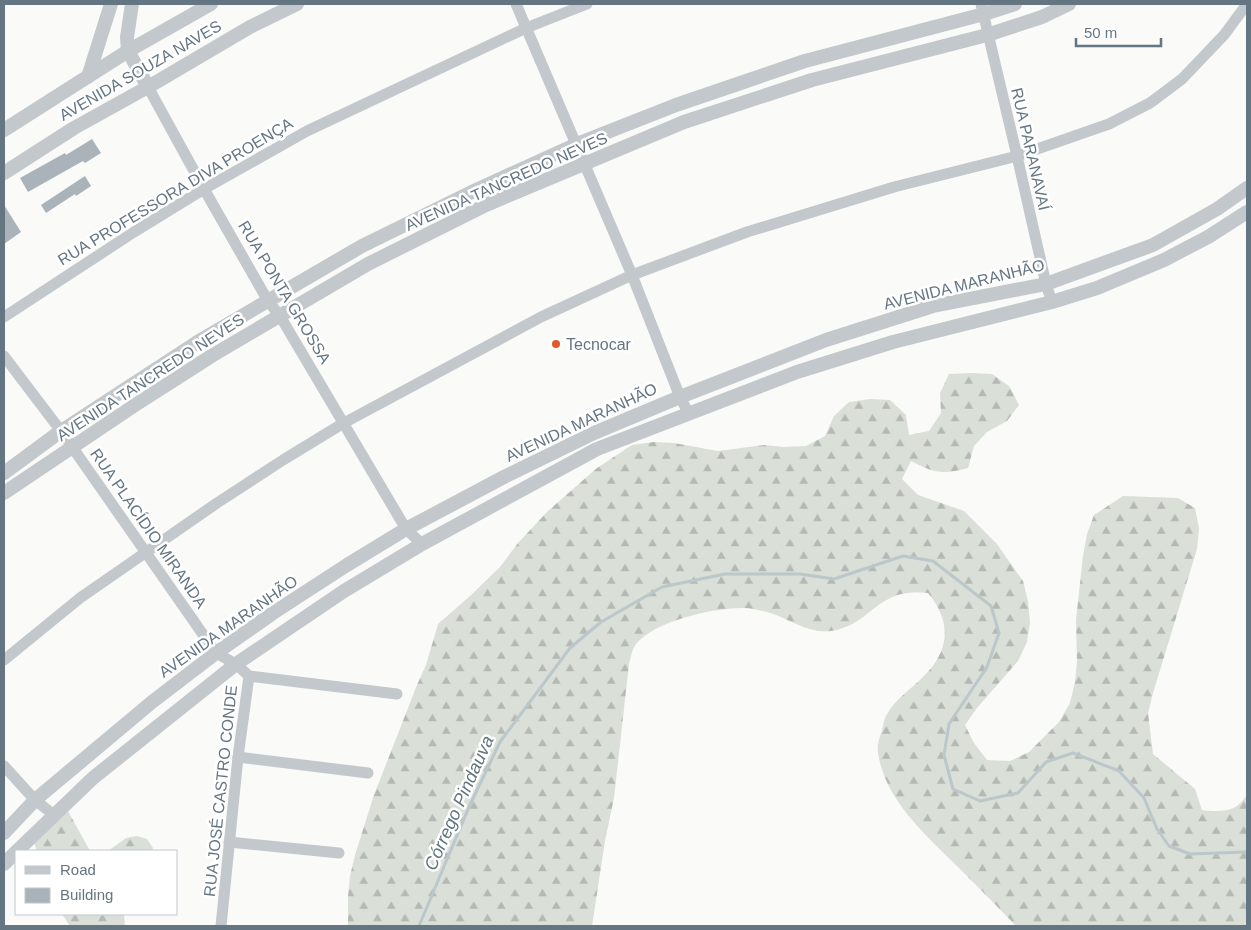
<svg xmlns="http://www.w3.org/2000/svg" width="1251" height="930" viewBox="0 0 1251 930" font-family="Helvetica,sans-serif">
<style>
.forest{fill:url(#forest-firs)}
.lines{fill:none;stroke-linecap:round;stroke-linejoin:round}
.stream{stroke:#bbc7cb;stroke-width:3}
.building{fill:#aab3b9}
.minor{stroke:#c3c8cc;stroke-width:11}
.tertiary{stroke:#c3c8cc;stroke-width:14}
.poi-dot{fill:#e4572e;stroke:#fff;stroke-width:2}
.labels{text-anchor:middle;stroke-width:5;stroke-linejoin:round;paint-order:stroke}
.street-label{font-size:16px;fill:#657683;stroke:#fff}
.poi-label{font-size:16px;fill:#657683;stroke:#fff;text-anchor:start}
.water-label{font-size:18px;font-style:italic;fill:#60757c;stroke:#fff}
</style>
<defs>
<pattern id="forest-firs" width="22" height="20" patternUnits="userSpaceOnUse" patternTransform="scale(1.25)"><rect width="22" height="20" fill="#dadfd7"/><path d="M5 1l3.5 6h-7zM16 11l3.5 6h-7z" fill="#b4b9b4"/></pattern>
</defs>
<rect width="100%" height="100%" fill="#fafaf8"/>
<g class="forest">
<path d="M971,373L992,374L1009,386L1019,405L1007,421L987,432L974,446L968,468C942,475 934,473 911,461L902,479L918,495L964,511L997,544L1023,581L1028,601L1030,622L1027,642L1018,661L977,708L965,725L974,743L987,760L1010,761L1029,752L1059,722L1070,703L1075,682L1077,662L1076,620L1083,556L1087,534L1094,515L1123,496L1178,498L1195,508L1199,528L1197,549L1153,693L1148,713L1153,754L1195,789L1202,810C1221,812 1237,813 1247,794V926H1016C998,907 979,888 960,869C928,837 885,801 878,753C877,745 879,738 882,731C883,726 884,720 886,716C894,700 911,689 923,677C950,651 952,622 928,593C877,586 872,625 831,631C805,634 787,616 763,611C757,610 750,608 744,608C716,607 655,621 637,643C632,648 631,657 629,664L614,798L605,841L592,926H348V896L350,876L355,855L374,795L417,685L426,665L438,624L470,596L500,567L518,543L548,511L597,468L632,445L654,442L674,443L718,451L764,445L784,447L806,446L825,436L834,416L849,402L870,399L890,400L906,415L909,435L929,431L941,413L940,393L949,374Z"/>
<polygon points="68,811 90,851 37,851 34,843"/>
<polygon points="137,836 147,839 153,848 152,851 108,851 126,838"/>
<polygon points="62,914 124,914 125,926 70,926"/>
</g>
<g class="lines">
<polyline class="stream" points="419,926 469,807 500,742 570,648 601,622 662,587 725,574 800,574 834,579 903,556 933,561 991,606 999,633 987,667 949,724 944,755 953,789 980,801 1018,793 1046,762 1073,753 1119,771 1144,798 1157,829 1169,846 1190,854 1247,852"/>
</g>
<g class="building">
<polygon points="92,139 101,153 85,163 83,161 28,192 20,178 65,153 66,155"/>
<polygon points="85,176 91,186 76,196 75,194 46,213 41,205"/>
<polygon points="4,205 21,232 4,244"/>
</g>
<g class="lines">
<g class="minor">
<polyline points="516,4 632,275 680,397 689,414"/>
<polyline points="981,4 1017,156 1046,284 1052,302"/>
<polyline points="148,87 204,189 268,301 280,316 406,529 422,544"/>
<polyline points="4,317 134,232 204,189 307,131 526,28 587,4"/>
<polyline points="4,356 61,431 216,653 236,664 249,676 238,757 221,926"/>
<polyline points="4,660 80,598 217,503 283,460 342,424 541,317 632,275 747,232 894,187 1017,156 1109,124 1150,103 1182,79 1224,35 1247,4"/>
<polyline points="249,676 397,694"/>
<polyline points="238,757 368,773"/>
<polyline points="4,766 35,800 54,815"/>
<polyline points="229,842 339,853"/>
</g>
<g class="tertiary">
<polyline points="132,4 127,37 128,51 148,87"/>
<polyline points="88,77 111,4"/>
<polyline points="4,130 128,51 211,4"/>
<polyline points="4,173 74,128 148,87 250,27 297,4"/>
<polyline points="4,473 61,431 199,341 362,246 478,189 577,144 676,105 805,61 984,14 1015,4"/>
<polyline points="4,493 135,405 213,355 368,264 486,205 684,122 812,80 987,35 1042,17 1069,4"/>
<polyline points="4,833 35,800 152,702 216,653 273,613 347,565 406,529 504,477 594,433 680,397 826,340 933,306 1046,284 1153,245 1217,209 1247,188"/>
<polyline points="17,851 93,778 236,664 344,591 422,544 597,449 797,372 893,342 1052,302 1097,288 1164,260 1208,237 1247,212"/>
<polyline points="4,864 16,852"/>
</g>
</g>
<circle class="poi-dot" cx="556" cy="344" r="5"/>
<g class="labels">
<g class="street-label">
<text transform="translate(140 70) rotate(-30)" y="6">AVENIDA SOUZA NAVES</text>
<text transform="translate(1031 149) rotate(77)" y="6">RUA PARANAVAÍ</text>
<text transform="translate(506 181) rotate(-24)" y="6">AVENIDA TANCREDO NEVES</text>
<text transform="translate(175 191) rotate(-31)" y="6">RUA PROFESSORA DIVA PROENÇA</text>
<text transform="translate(964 284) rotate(-14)" y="6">AVENIDA MARANHÃO</text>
<text transform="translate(285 292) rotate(59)" y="6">RUA PONTA GROSSA</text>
<text transform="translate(150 377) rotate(-33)" y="6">AVENIDA TANCREDO NEVES</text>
<text transform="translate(581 422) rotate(-25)" y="6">AVENIDA MARANHÃO</text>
<text transform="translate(149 528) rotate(55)" y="6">RUA PLACÍDIO MIRANDA</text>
<text transform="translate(228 626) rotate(-35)" y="6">AVENIDA MARANHÃO</text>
<text transform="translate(220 791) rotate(-84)" y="6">RUA JOSÉ CASTRO CONDE</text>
</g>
<g class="poi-label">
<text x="566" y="350">Tecnocar</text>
</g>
<g class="water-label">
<text transform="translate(459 803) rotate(-66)" y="6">Córrego Pindauva</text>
</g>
</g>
<rect width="1251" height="930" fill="none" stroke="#657683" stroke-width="10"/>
<rect x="15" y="850" width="162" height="65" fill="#ffffff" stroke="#c1c8cd"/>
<rect x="25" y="866" width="25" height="8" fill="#c3c8cc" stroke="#c1c8cd"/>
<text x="60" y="875" font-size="15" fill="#657683">Road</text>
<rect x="25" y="888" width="25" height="15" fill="#aab3b9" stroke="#c1c8cd"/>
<text x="60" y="900" font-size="15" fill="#657683">Building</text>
<path d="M1076 38v8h85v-8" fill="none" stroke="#657683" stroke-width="2.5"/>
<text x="1084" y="38" font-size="15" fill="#657683" stroke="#ffffff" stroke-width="4" paint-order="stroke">50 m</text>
</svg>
